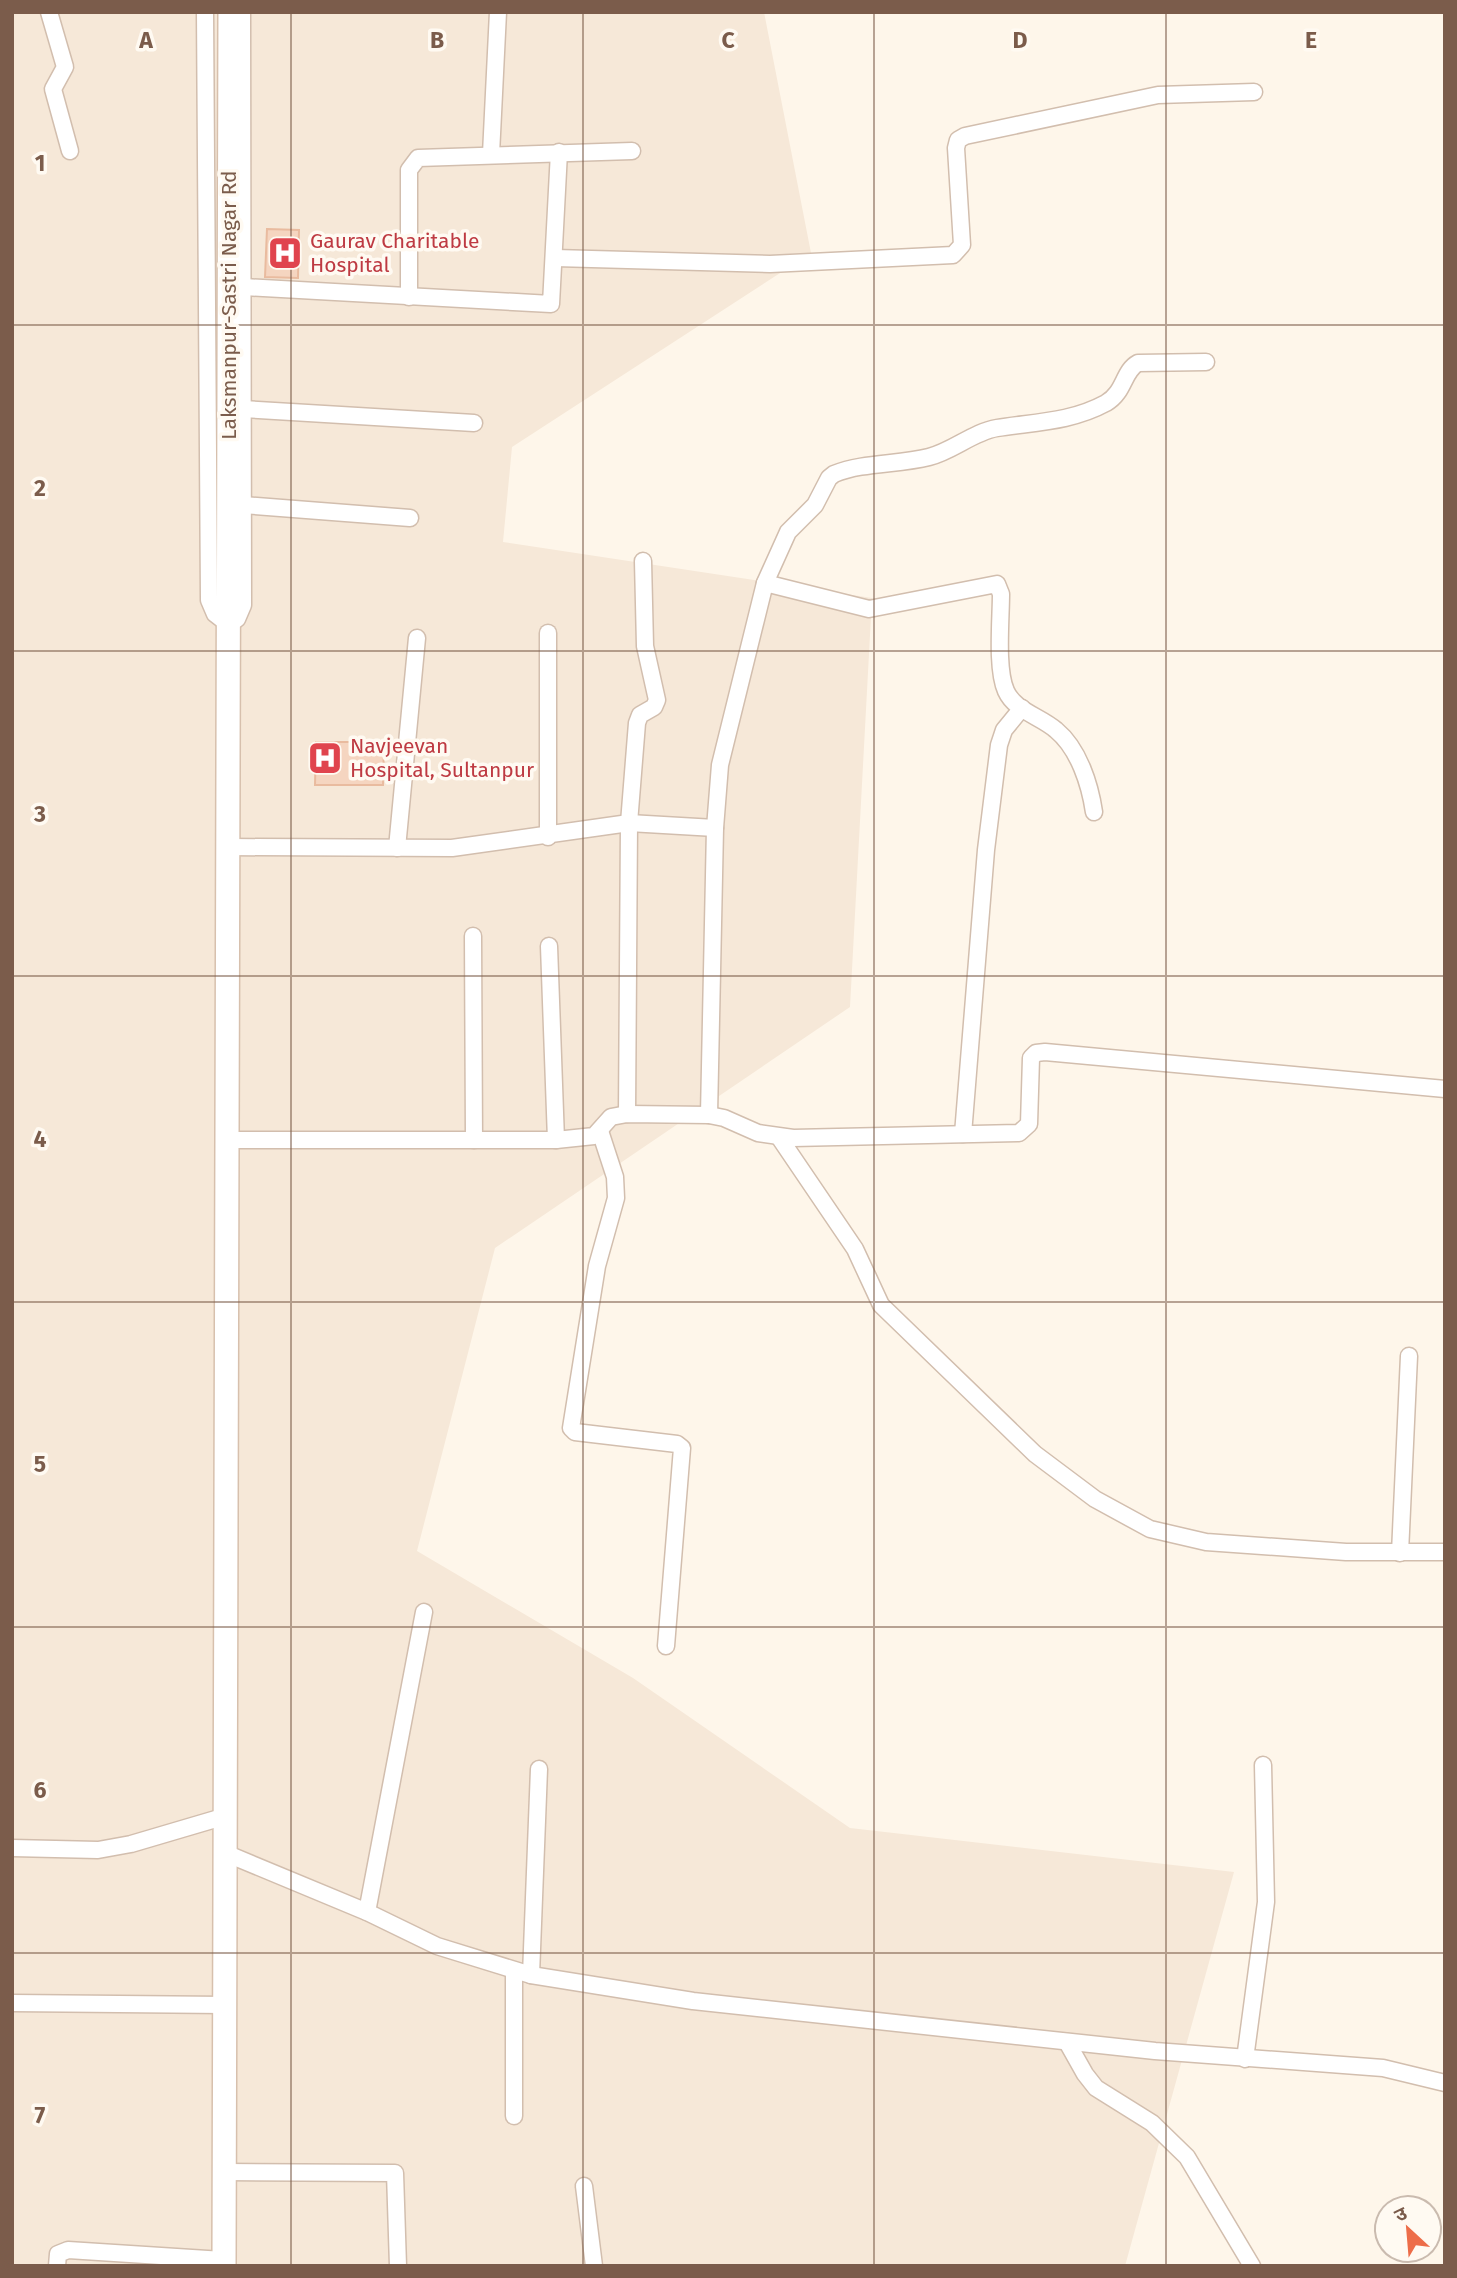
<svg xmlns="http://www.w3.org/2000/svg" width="1457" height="2278" viewBox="0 0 1457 2278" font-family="'Fira Sans','Noto Sans Devanagari',sans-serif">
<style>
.residential{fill:#f6e8d8}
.building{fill:#f5d5c0;stroke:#e9bb9f;stroke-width:2}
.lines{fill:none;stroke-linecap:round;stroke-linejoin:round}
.street-casing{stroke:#d2beae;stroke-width:19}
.secondary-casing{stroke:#d7c0ad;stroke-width:26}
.street{stroke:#fff;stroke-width:16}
.secondary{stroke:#fff;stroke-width:23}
.grid{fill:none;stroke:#7b5c4b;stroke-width:2;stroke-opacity:0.55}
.labels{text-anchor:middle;stroke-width:7;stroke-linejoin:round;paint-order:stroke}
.health-label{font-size:21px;fill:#be3a42;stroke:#fffaf2;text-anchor:start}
.street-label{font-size:21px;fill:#7b5c4b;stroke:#fffaf2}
.grid-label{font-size:23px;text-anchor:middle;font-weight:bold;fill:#7b5c4b;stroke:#fffaf2;stroke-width:7;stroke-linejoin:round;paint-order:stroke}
</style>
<rect width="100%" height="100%" fill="#fef6ea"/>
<polygon class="residential" points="12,12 764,12 811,253 512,447 503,542 872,598 850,1007 495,1248 417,1551 633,1678 850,1828 1234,1872 1125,2266 12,2266"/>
<g class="building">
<polygon points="267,229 299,230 298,278 265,277"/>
<polygon points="316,742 384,742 383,785 315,785"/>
</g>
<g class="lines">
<g class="street-casing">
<g id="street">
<polyline points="49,12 65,67 53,89 70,151"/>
<polyline points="205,12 209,600 215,614 228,624 237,619 243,605 242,12"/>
<polyline points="491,154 498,12"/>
<polyline points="555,258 770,264 953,255 962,245 956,148 958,140 965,136 1158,95 1254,92"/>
<polyline points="244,287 551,304 559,152"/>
<polyline points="409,297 409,170 418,158 632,151"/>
<polyline points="243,409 474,423"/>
<polyline points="243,505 410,518"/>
<path d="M765,583L869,609L997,584L1001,594C1001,619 996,669 1006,691C1015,711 1040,716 1056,730C1079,749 1090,785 1094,812"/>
<polyline points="548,837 548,633"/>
<polyline points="227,847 452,848 629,823 715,828"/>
<polyline points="397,848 417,638"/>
<polyline points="473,936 474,1140"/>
<polyline points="549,946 556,1140"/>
<polyline points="627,1114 629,823 637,723 640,715 654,707 657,700 645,646 643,561"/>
<path d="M709,1115L715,828L720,765L765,583L788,532L815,505L829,478L834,474C864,462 898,465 929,457C953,451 973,432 997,428C1035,422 1071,422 1106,403C1125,392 1123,371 1138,363L1206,362"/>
<polyline points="600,1131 615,1177 616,1198 597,1266 571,1428 575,1432 677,1444 682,1448 666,1646"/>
<polyline points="963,1134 986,850 999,745 1004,730 1022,708"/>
<polyline points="779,1137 855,1249 881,1305 1035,1454 1095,1499 1150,1529 1206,1542 1346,1552 1445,1552"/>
<polyline points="228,1140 556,1140 594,1136 611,1117 627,1114 709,1115 724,1118 758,1133 793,1138 1019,1133 1029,1124 1031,1058 1036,1053 1045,1052 1445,1089"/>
<polyline points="1400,1553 1409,1356"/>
<polyline points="12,1848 98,1850 131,1844 226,1816"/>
<polyline points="225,1853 367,1912 437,1946 531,1975 693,2001 1155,2051 1383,2068 1445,2083"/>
<polyline points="367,1912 424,1612"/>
<polyline points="514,1971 514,2116"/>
<polyline points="531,1975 539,1769"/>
<polyline points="12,2003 225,2005"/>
<polyline points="1067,2042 1085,2074 1096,2088 1152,2123 1187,2157 1252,2266"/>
<polyline points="1245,2059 1266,1902 1263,1765"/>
<polyline points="225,2172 395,2173 398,2266"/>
<polyline points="584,2186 594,2266"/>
<polyline points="57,2266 58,2254 68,2250 223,2260"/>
</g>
</g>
<g class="secondary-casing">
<polyline id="secondary" points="224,2266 230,12"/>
</g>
<use href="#street" class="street"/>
<use href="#secondary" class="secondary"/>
</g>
<path class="grid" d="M291,12V2266M583,12V2266M874,12V2266M1166,12V2266M12,325H1445M12,651H1445M12,976H1445M12,1302H1445M12,1627H1445M12,1953H1445"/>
<defs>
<g id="hospital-square" transform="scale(1.75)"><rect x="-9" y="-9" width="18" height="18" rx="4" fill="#e0444e" stroke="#fffaf2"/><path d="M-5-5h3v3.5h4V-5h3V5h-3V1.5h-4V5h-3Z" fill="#fff"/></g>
</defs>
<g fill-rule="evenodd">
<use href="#hospital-square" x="285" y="253"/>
<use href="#hospital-square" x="325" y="758"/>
</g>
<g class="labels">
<g class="health-label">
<text x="310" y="248">Gaurav Charitable<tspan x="310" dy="24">Hospital</tspan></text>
<text x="350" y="753">Navjeevan<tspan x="350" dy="24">Hospital, Sultanpur</tspan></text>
</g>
<g class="street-label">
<text transform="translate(229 305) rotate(-90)" y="7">Laksmanpur-Sastri Nagar Rd</text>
</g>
</g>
<g class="grid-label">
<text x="146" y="48">A</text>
<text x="437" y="48">B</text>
<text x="728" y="48">C</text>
<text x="1020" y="48">D</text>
<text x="1311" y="48">E</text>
<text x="40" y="171">1</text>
<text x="40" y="496">2</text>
<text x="40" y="822">3</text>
<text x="40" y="1147">4</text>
<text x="40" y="1472">5</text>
<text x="40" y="1798">6</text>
<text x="40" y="2123">7</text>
</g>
<rect width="1457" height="2278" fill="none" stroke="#7b5c4b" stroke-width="28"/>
<g transform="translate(1408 2229) rotate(334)"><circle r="33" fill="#fffaf2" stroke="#cabbaf" stroke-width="2"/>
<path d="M0-5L12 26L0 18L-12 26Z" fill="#ed6d49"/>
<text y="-10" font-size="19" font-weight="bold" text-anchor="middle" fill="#7b5c4b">उ</text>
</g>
</svg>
